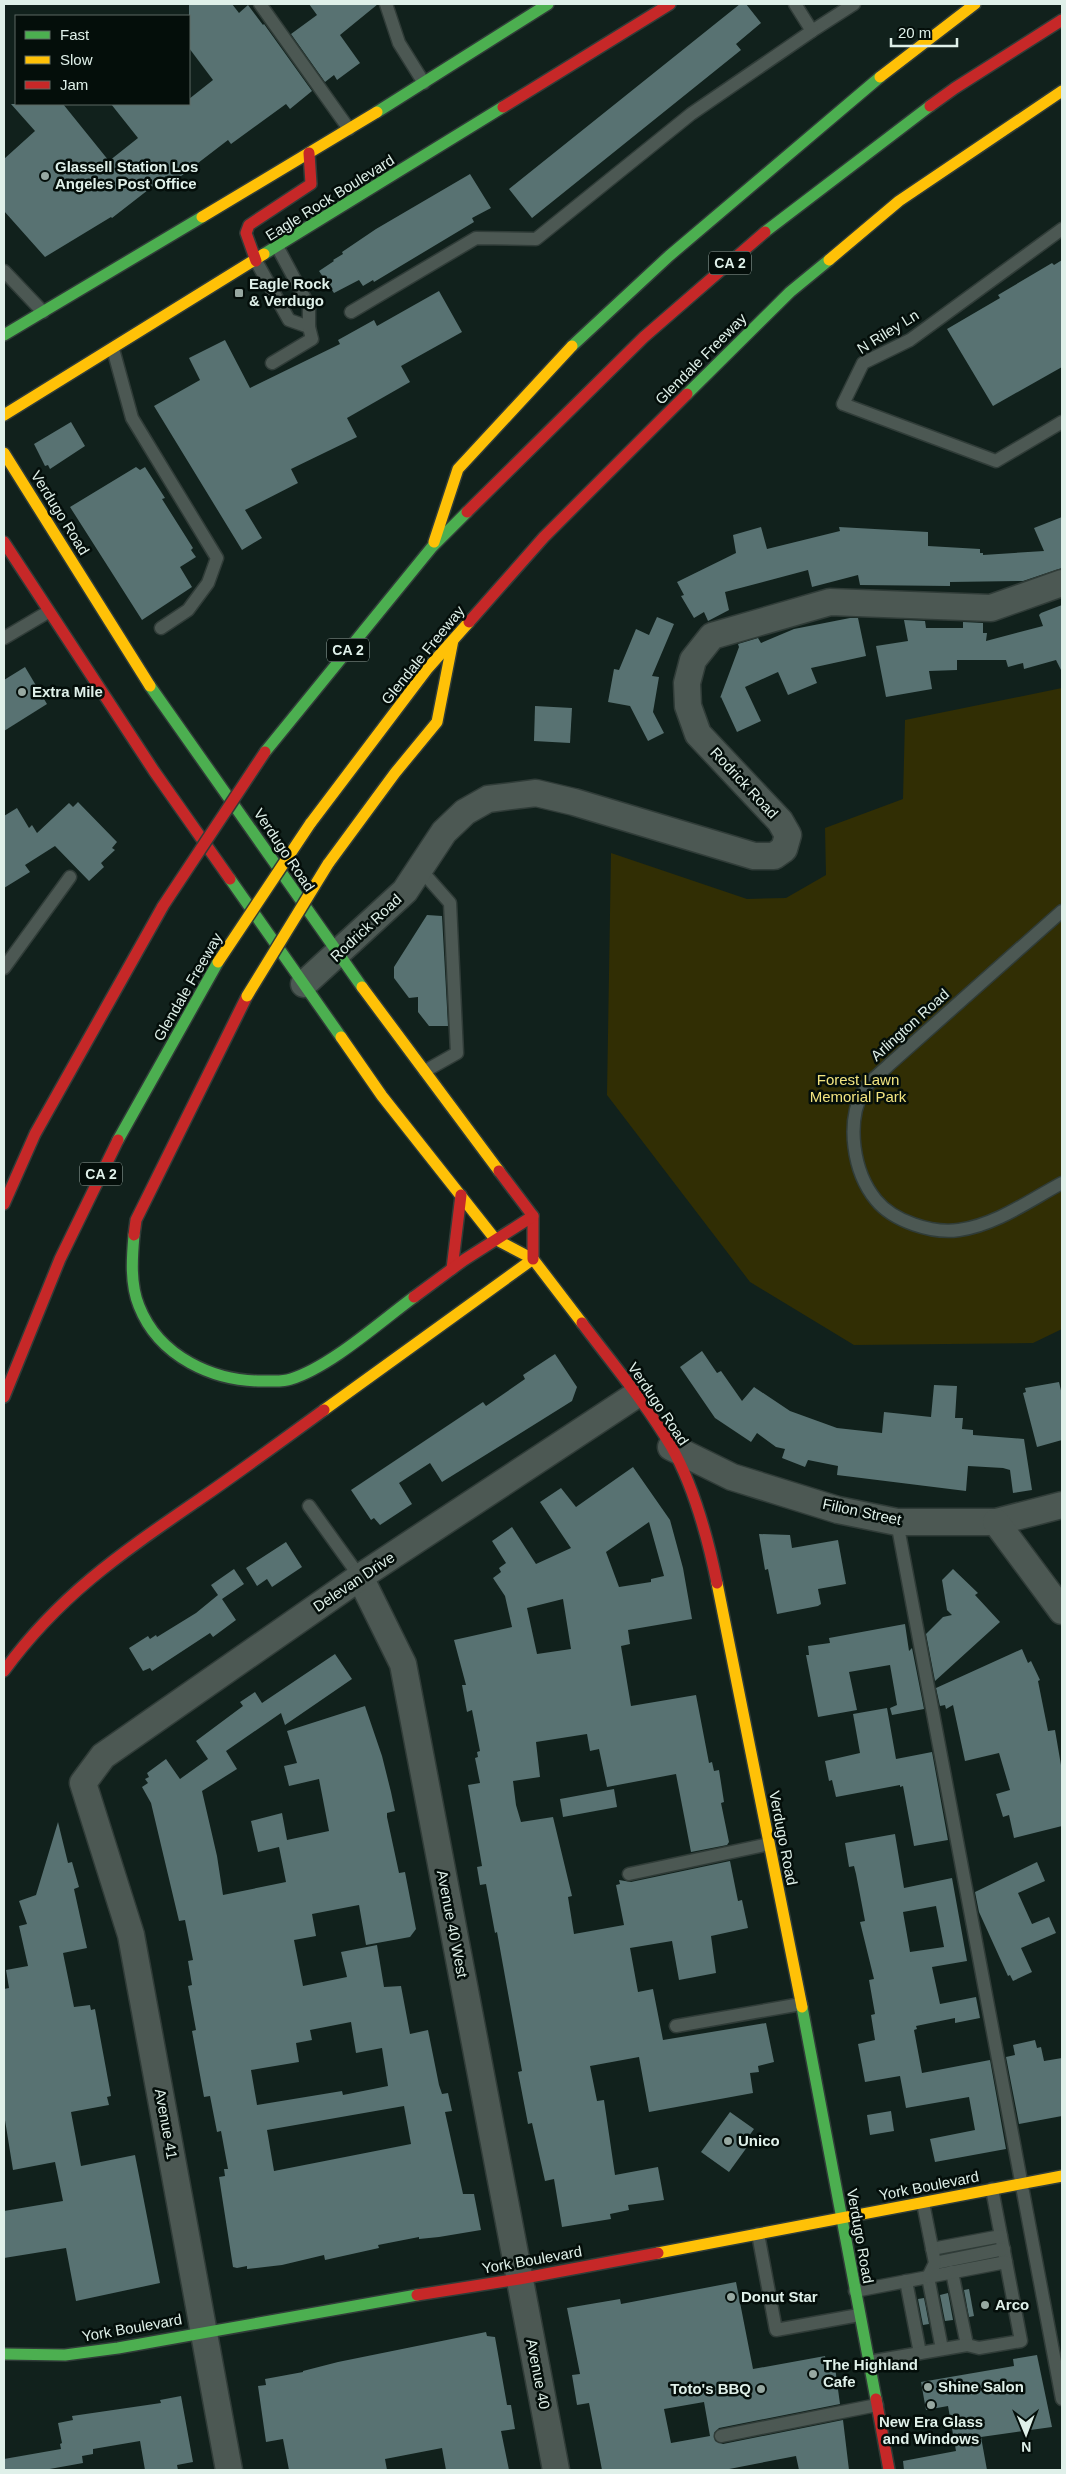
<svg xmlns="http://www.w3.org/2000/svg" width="1066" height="2474" viewBox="0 0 1066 2474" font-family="Arial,sans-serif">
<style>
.green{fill:#312e04}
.building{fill:#587272;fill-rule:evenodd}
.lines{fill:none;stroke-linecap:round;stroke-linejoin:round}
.lane-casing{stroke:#303c38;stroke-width:15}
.street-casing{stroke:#303c38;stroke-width:29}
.fast-casing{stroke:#303c38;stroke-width:14}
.slow-casing{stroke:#303c38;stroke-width:14}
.jam-casing{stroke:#303c38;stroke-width:14}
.lane{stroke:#4c5853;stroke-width:12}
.street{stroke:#4c5853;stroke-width:26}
.fast{stroke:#4caf50;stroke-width:11}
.slow{stroke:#ffc107;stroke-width:11}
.jam{stroke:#c62828;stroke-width:11}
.slow-bridge-casing{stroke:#303c38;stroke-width:14;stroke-linecap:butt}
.jam-bridge-casing{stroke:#303c38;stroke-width:14;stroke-linecap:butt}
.slow-bridge{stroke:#ffc107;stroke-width:11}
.jam-bridge{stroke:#c62828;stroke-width:11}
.poi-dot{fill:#97a8a1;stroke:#040e0a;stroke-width:2}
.labels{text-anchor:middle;stroke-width:5;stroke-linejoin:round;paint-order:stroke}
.shield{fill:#040e0a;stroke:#9daca6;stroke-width:1}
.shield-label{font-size:14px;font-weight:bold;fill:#dff0e9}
.poi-label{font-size:15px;font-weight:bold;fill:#dff0e9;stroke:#040e0a;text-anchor:start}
.street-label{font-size:15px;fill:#dff0e9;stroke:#040e0a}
.park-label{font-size:15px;fill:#f2e480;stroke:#040e0a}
</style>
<rect width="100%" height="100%" fill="#11211c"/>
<polygon class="green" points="1062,688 1062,1329 1033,1343 854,1345 750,1282 607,1095 611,853 747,899 786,898 826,875 825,828 903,799 905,720"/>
<g class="building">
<polygon points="189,4 232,4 239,13 248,5 263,25 264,24 312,91 290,109 286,104 231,144 228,140 172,183 166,176 112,218 111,217 45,257 4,211 4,159 35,131 11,104 63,104 109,161 138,138 111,104 189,104 189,99 213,80 189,48"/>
<polygon points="309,4 378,4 340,35 360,63 337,80 334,75 325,82 291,34 317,15"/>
<polygon points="740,4 746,4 761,23 736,44 741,50 532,218 509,189"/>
<polygon points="470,174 491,208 472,218 474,222 374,282 373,280 363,286 359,280 334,293 319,271 334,261 333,260 343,254 342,252 376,229"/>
<polygon points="1062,260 1062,367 993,406 947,329 1000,298 998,295 1052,263 1054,265"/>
<polygon points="439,291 462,332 401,366 410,382 347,418 357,437 291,469 298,483 245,510 262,538 242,550 154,406 200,380 189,358 225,340 250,388 340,344 338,340 374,320 377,326"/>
<polygon points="71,422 85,446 50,469 48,465 45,466 34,444"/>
<polygon points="136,467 140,470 145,467 165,498 162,499 193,548 191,550 196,557 180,567 192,587 142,620 70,507"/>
<polygon points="1062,517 1062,568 1023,581 950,582 950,586 860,585 858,575 812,587 808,570 725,592 729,610 708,621 704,612 694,618 681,596 684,595 677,582 736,553 733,535 761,527 767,549 840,531 839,527 928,532 928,546 980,549 980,553 983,553 983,555 1044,551 1034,528"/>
<polygon points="1062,605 1062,672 1056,660 1024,669 1023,663 1008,667 1006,660 957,660 957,670 929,671 932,689 886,697 876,646 908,641 904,620 925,621 926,628 963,628 963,622 983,623 983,633 987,633 986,641 1043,626 1039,615 1041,613"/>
<polygon points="657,617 674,624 652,676 659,677 653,712 664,733 648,741 630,706 608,702 614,669 619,670 636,629 649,635"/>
<polygon points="850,618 858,618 866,656 811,668 817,683 788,695 778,672 745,687 761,721 737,732 721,697 720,698 739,647 738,644 758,638 761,643 794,629"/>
<polygon points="25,667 47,704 4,731 4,680"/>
<polygon points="535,706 572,708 570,743 534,741"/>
<polygon points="78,802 117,842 112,848 115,850 101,863 104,867 89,881 55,846 25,865 30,872 4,888 4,816 17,808 29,828 32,825 37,833 69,803 73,807"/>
<polygon points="427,915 442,916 448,1026 429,1026 418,1012 418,997 409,998 394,978 394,967"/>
<polygon points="702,1351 717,1373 721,1371 742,1401 754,1387 790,1411 837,1428 882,1433 884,1412 931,1417 934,1385 957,1386 955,1418 963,1418 962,1429 973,1430 973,1435 1024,1439 1032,1490 1013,1493 1010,1470 1003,1468 968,1466 966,1491 837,1475 838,1466 808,1460 805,1467 782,1458 785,1449 776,1447 757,1433 751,1442 715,1418 680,1367"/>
<polygon points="555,1354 577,1387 572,1401 442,1482 430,1463 399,1483 412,1504 380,1525 374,1518 371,1520 351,1490 483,1402 486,1406 525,1379 523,1375"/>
<polygon points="1059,1382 1062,1395 1062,1440 1037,1447 1023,1393 1026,1392 1025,1388"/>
<path d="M633,1467L670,1520L683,1568L692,1619L628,1630L630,1644L621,1646L631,1706L696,1695L709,1763L712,1762L714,1771L719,1770L724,1802L721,1803L729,1842L727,1845L691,1852L676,1774L607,1787L599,1749L590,1751L587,1734L536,1742L540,1777L513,1781L516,1805L521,1822L553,1817L572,1896L568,1897L574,1934L624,1925L616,1885L620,1884L619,1880L631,1882L730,1861L738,1901L742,1900L748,1928L711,1936L716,1973L679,1980L672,1941L630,1948L638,1992L653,1989L663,2040L766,2023L774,2062L758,2066L759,2072L750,2073L753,2093L649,2112L639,2057L590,2066L597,2101L604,2100L615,2175L658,2167L664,2200L628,2205L629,2210L610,2214L611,2219L562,2227L554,2179L545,2181L532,2123L528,2124L518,2072L522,2071L497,1932L495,1933L486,1884L480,1885L477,1867L482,1866L468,1785L480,1783L475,1758L478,1757L477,1752L480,1751L472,1710L467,1712L462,1685H466L454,1640L512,1627L505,1596L493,1578L501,1572L499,1568L506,1563L492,1541L512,1527L536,1564L571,1548L540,1502L561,1488L576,1507ZM649,1522L664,1576L651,1579V1582L619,1587L606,1552ZM563,1599L571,1649L537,1654L527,1608Z"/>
<polygon points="759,1534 790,1535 792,1548 838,1540 846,1584 818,1589 821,1604 818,1606 777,1614 768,1569 765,1570"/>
<polygon points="286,1542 302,1567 272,1587 267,1579 257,1586 246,1568"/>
<polygon points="234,1569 244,1584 222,1599 236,1620 213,1637 210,1633 152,1671 150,1668 143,1671 129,1648 148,1636 150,1639 156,1635 157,1637 196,1613 218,1595 211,1585"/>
<polygon points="953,1569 978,1593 975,1595 1000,1622 935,1681 926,1634 943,1617 952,1615 947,1610 942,1580"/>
<polygon points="905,1624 909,1651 912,1648 924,1709 892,1715 890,1708 897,1705 890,1665 849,1672 857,1710 818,1717 806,1655 809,1655 808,1646 830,1643 829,1638"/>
<polygon points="1022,1649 1028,1663 1031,1661 1040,1680 1038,1681 1048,1731 1055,1730 1062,1771 1062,1826 1014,1838 1009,1815 1003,1817 996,1794 1010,1790 999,1753 965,1761 953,1705 946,1709 945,1705 940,1706 936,1688"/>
<path d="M335,1654L352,1679L285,1725L281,1713L226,1751L237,1769L202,1791L217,1856L223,1895L286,1882L279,1847L258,1852L251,1821L282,1813L287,1840L329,1831L319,1779L289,1786L284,1766L297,1763L287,1731L365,1706L382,1756L391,1792L395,1811L387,1813V1817L399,1873L405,1872L416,1929L410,1937L366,1945L359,1905L312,1914L316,1936L294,1940L303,1986L347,1977L341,1952L377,1945L384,1987L401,1986L410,2034L428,2030L439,2085L442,2094L448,2093L452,2111L445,2112L463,2194H474L481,2230L439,2237L419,2239V2237L378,2245L379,2248L325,2260L324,2255L282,2265L247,2269V2266L237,2268L233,2267L219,2177L225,2176L224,2169H228L221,2131L217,2132L210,2096L204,2097L192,2031L196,2030L188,1986L192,1985L188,1961L193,1960L185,1920L179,1921L151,1803L142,1787L148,1783L145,1779L149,1777L147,1773L166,1759L180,1779L208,1759L196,1741L243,1706L240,1702L255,1692L262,1703ZM351,2022L356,2053L382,2048L388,2086L343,2095L342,2091L257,2105L251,2070L299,2062L296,2043L312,2040L310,2030ZM404,2106L411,2144L274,2171L267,2130Z"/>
<polygon points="887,1708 896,1759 932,1752 948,1840 914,1846 903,1786 900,1787 900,1785 836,1797 832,1780 829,1781 825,1761 860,1753 853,1714"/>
<polygon points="614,1789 617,1807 563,1817 560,1799"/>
<polygon points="58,1822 68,1863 72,1862 79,1887 74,1889 87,1948 63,1953 74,2007 90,2005 91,2010 95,2009 111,2096 107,2097 109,2105 71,2112 81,2166 135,2155 160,2283 76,2301 66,2248 4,2258 4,2211 63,2201 55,2162 13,2170 4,2114 4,1989 9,1988 6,1970 28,1966 19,1926 27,1924 19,1901 36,1895"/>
<path d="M895,1834L904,1888L952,1878L967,1961L932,1967L940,2004L976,1997L980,2018L955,2023V2018L916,2026L917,2029L914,2030L922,2073L990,2060L1006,2149L935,2162L930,2139L975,2130L969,2097L906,2108L900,2076L865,2082L858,2044L875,2040L871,2015L875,2014L869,1980L874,1979L860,1922L865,1921L856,1874L854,1866L849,1867L845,1843ZM936,1906L944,1947L910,1952L903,1912Z"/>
<polygon points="1037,1862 1045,1881 1018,1893 1032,1924 1049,1917 1056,1933 1021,1948 1032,1972 1013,1981 1010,1975 1008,1976 979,1912 975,1892"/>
<polygon points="1035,2040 1037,2048 1041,2047 1044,2061 1062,2058 1062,2116 1019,2124 1006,2057 1015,2055 1013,2045"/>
<polygon points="891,2111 894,2131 870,2135 867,2115"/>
<polygon points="730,2112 754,2129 746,2140 750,2143 729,2172 701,2152"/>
<path d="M736,2282L753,2369L825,2356L826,2361L834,2360L840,2404L719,2428L714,2433L715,2441L723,2444L843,2420L849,2470H799L796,2456L724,2470H602L589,2403L577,2405L572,2375L580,2374L567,2308L620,2299L621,2304ZM704,2402L710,2436L671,2443L664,2409Z"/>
<polygon points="969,2289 974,2316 969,2317 964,2290"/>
<polygon points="948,2293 953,2320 945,2321 940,2295"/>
<polygon points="924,2298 929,2324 923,2325 918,2299"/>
<polygon points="486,2332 487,2336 495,2337 507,2405 511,2405 515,2429 501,2431 509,2470 446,2470 442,2448 385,2459 387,2470 289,2470 283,2439 266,2442 258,2386 266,2385 265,2379 303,2372 303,2371 338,2362"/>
<polygon points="1037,2355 1052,2427 981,2437 987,2470 904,2470 903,2461 956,2451 948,2406 926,2410 921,2382 1014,2366 1013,2359"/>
<polygon points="181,2396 193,2462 177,2465 178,2470 145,2470 140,2441 93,2449 93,2454 82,2456 83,2463 44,2470 4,2470 4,2459 61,2449 60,2444 62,2443 58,2423 73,2420 72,2416 161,2403 160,2400"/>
</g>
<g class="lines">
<g class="lane-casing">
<g id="lane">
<polyline points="260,4 349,129"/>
<polyline points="386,4 399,43 424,83"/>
<polyline points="812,31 854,4"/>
<polyline points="1062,229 910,340 863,363 843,404 996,461 1062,422"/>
<polyline points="256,261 289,320 309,327"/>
<polyline points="4,271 43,312"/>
<polyline points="351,312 476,238 536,239 691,114 812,31 795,4"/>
<polyline points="113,349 132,418 217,558 208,583 188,610 161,628"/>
<polyline points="272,363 312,339 309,327 309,306 278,248"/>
<polyline points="4,638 48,612"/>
<polyline points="420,869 450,903 457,1053 425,1071"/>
<path d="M1062,911L890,1064C882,1072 869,1081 863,1091C846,1123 853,1172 876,1200C893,1221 932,1234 959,1230C996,1225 1030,1200 1062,1183"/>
<polyline points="4,968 70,877"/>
<polyline points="309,1506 360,1577"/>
<polyline points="897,1522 1062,2399"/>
<polyline points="629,1874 769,1844"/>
<polyline points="676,2026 801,2004"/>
<polyline points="992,2189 1006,2262"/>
<polyline points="758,2234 776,2330 859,2315"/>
<polyline points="932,2249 1001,2236"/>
<polyline points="935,2263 1004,2249"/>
<polyline points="952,2272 967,2345"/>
<polyline points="906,2281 920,2353"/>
<polyline points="855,2291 928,2277 942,2349"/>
<polyline points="868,2362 967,2345 979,2348 1021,2341 1006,2262 928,2277 935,2263 923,2203"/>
<polyline points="721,2436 877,2405"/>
</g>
</g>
<g class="street-casing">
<g id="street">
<polyline points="304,984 405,891 444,832 465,812 488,799 536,793 574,802 754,856 774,856 784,849 788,835 780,821 698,734 688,706 687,683 693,660 712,636 830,602 991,608 1062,583"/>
<polyline points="671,1447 732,1477 838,1510 897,1522 996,1522 1062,1505"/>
<polyline points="996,1522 1062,1611"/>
<polyline points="360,1577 403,1664 556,2470"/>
<polyline points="229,2470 131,1935 83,1783 103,1756 360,1577 636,1395"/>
</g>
</g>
<g class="fast-casing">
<g id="fast">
<polyline points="377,112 548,4"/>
<polyline points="765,232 930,106"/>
<polyline points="264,254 503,107"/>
<polyline points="4,335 202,217"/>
<polyline points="572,346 669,256 880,77"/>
<polyline points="687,394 790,292 829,260"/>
<polyline points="150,686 362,987"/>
<polyline points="265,752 432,547 467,512"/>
<polyline points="230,879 341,1037"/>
<polyline points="118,1140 218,962"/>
<path d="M134,1235C132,1258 130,1284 139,1306C159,1357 214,1382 265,1381C274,1381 283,1382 291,1379C330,1367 380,1322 414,1297"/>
<polyline points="802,2007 876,2399"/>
<polyline points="4,2354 65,2355 118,2348 417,2295"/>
</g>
</g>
<g class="slow-casing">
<g id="slow">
<polyline points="880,77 975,4"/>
<polyline points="202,217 377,112"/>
<polyline points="829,260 899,201 1062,91"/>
<polyline points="4,415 264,254"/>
<polyline points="4,453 150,686"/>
<polyline points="434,542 458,469 572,346"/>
<polyline points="310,824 428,668 469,622"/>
<polyline points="328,864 395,773 437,722 453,640"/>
<polyline points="362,987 499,1171"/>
<polyline points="341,1037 382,1096 495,1239 533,1259 582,1323"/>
<polyline points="324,1410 533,1259"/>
<polyline points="717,1583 802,2007"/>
<polyline points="658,2253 1062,2176"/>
</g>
</g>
<g class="jam-casing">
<g id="jam">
<polyline points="930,106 955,88 1062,20"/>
<polyline points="503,107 670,4"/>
<polyline points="256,261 246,233 249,225 311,184 309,153"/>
<polyline points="467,512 644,337 765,232"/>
<polyline points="4,542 154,771 230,879"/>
<polyline points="469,622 544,537 687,394"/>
<polyline points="499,1171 533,1216 533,1259"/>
<polyline points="4,1204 35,1134 163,906"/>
<polyline points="134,1235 136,1220 247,996"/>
<polyline points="452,1269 461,1195"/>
<polyline points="414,1297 464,1260 533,1216"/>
<path d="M582,1323C612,1363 646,1403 671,1446C693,1485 708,1539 717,1583"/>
<polyline points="4,1397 60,1259 118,1140"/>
<path d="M4,1671C60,1594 123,1552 200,1499C242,1470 283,1440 324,1410"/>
<polyline points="417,2295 519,2279 658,2253"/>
<polyline points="876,2399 889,2470"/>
</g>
</g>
<use href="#lane" class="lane"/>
<use href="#street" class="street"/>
<use href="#fast" class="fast"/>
<use href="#slow" class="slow"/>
<use href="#jam" class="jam"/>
<g class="slow-bridge-casing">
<g id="slow-bridge">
<polyline points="218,962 310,824"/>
<polyline points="247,996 328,864"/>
</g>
</g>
<g class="jam-bridge-casing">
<polyline id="jam-bridge" points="163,906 265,752"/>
</g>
<use href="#slow-bridge" class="slow-bridge"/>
<use href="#jam-bridge" class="jam-bridge"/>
</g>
<g class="poi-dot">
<circle cx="45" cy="176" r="5"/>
<rect x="234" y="288" width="10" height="10" rx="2.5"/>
<circle cx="22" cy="692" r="5"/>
<circle cx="728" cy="2141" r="5"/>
<circle cx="731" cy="2297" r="5"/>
<circle cx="985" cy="2305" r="5"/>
<circle cx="813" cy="2374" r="5"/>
<circle cx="928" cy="2387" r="5"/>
<circle cx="761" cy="2389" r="5"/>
<circle cx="931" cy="2405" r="5"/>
</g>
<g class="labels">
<g class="shield">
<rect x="709" y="251.5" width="42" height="23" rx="4"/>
<rect x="327" y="638.5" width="42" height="23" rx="4"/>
<rect x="80" y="1162.5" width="42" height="23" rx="4"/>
</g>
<g class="shield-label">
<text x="730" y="268">CA 2</text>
<text x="348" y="655">CA 2</text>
<text x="101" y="1179">CA 2</text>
</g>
<g class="poi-label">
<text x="55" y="172">Glassell Station Los<tspan x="55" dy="17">Angeles Post Office</tspan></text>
<text x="249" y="289">Eagle Rock<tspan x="249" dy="17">&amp; Verdugo</tspan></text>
<text x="32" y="697">Extra Mile</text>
<text x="738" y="2146">Unico</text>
<text x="741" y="2302">Donut Star</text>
<text x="995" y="2310">Arco</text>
<text x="823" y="2370">The Highland<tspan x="823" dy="17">Cafe</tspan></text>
<text x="938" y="2392">Shine Salon</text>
<text x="751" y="2394" text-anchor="end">Toto's BBQ</text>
<text x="931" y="2427" text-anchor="middle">New Era Glass<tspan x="931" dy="17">and Windows</tspan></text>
</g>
<g class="street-label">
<text transform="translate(330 198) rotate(-32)" y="5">Eagle Rock Boulevard</text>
<text transform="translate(888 332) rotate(-32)" y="5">N Riley Ln</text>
<text transform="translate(701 359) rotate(-45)" y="5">Glendale Freeway</text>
<text transform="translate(60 513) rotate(58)" y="5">Verdugo Road</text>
<text transform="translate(423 655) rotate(-51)" y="5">Glendale Freeway</text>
<text transform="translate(744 783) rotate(47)" y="5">Rodrick Road</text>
<text transform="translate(284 850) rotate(56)" y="5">Verdugo Road</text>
<text transform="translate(366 928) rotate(-43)" y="5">Rodrick Road</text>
<text transform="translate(188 987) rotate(-60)" y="5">Glendale Freeway</text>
<text transform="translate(910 1025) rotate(-42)" y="5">Arlington Road</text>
<text transform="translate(658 1404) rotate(56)" y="5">Verdugo Road</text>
<text transform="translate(862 1512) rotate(12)" y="5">Filion Street</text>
<text transform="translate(354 1582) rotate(-34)" y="5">Delevan Drive</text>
<text transform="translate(783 1838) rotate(79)" y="5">Verdugo Road</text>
<text transform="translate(452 1924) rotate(79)" y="5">Avenue 40 West</text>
<text transform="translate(166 2124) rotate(80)" y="5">Avenue 41</text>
<text transform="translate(929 2186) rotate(-11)" y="5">York Boulevard</text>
<text transform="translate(860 2236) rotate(80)" y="5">Verdugo Road</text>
<text transform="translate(532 2260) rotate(-10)" y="5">York Boulevard</text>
<text transform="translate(132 2328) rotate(-10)" y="5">York Boulevard</text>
<text transform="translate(538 2374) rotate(79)" y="5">Avenue 40</text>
</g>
<g class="park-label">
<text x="858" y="1085">Forest Lawn<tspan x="858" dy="17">Memorial Park</tspan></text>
</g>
</g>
<rect width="1066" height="2474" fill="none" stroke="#dff0e9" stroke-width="10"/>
<rect x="15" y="15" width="175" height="90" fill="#040e0a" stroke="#5c6863"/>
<rect x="25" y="31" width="25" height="8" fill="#4caf50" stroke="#5c6863"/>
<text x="60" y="40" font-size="15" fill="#dff0e9">Fast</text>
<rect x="25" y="56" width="25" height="8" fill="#ffc107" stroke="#5c6863"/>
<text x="60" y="65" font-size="15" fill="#dff0e9">Slow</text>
<rect x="25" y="81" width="25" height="8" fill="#c62828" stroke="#5c6863"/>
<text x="60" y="90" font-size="15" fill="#dff0e9">Jam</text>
<g transform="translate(1026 2434) rotate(179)" stroke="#040e0a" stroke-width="4" paint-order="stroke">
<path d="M0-4L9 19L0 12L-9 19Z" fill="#dff0e9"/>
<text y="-8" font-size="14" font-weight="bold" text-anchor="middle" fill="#dff0e9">N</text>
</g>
<path d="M891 38v8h66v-8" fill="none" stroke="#dff0e9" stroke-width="2.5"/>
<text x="898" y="38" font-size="15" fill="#dff0e9" stroke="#040e0a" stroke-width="4" paint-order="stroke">20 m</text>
</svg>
